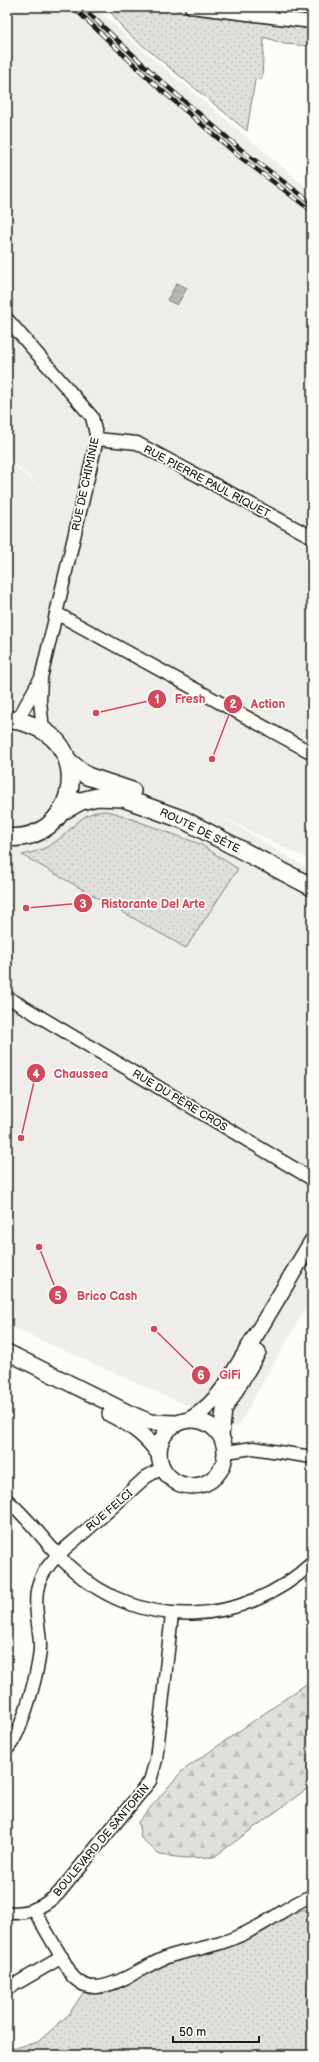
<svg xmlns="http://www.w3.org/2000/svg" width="319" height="2062" viewBox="0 0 319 2062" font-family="'Balsamiq Sans',sans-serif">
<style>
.built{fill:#eeede9}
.grass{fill:url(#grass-dots);stroke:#7e7e7c}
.forest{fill:url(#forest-firs);stroke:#7e7e7c}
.water{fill:url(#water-ripples);stroke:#797876}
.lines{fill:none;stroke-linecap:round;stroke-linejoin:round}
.minor-casing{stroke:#1c1c1c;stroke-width:15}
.tertiary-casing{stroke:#1c1c1c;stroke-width:18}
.secondary-casing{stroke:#1c1c1c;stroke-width:20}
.minor{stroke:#fdfcf7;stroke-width:12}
.tertiary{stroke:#fdfcf7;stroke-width:15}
.secondary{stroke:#fdfcf7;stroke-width:17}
.rail-casing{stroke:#1c1c1c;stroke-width:4.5}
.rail{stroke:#fdfcf7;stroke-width:3;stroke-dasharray:9;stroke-linecap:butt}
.labels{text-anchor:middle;stroke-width:3.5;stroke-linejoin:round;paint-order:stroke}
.street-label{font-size:11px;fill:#1c1c1c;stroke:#fdfcf7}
.leader{fill:none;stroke:#d1495b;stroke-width:1.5}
.callout-dot{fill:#d1495b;stroke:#fdfcf7;stroke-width:1.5}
.mark-label{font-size:12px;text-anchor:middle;font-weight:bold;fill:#fff}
.callout-label{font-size:12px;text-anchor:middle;font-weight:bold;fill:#d1495b;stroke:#fdfcf7;stroke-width:3.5;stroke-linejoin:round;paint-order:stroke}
</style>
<defs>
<pattern id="grass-dots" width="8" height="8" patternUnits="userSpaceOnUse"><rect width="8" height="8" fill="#e0dfdb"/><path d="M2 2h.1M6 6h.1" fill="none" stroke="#c0bfbb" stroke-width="1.8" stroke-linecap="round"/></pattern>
<pattern id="forest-firs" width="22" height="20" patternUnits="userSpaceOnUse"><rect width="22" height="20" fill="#e0dfdb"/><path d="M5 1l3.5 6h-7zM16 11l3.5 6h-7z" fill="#c0bfbb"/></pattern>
<pattern id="water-ripples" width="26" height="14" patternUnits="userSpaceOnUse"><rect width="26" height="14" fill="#b7b6b2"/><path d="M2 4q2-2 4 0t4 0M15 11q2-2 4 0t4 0" fill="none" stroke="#9d9c98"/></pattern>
</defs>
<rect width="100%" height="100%" fill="#fdfcf7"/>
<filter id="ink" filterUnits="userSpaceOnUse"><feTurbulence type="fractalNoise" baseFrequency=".025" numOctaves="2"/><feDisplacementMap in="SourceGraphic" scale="8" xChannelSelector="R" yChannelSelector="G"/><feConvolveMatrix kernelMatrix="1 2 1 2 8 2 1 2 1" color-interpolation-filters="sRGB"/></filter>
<g filter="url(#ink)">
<polygon class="built" points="7,7 95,7 131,40 312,192 312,861 220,816 312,871 312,1297 237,1428 7,1325 7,481 12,464 49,494 7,457"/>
<g class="grass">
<polygon points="107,7 169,7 196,15 312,29 312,46 284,44 264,37 262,78 255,80 247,131 125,31"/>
<path d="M105,811L115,813L200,844L238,869L186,948L22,855C36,852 48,848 59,839C74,827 83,811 105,811Z"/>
<polygon points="305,1909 312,1923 312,2055 7,2055 7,2050 38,2042 69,2014 83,1993 137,1971"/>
</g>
<polygon class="forest" points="312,1680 312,1785 214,1857 185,1858 160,1855 141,1838 138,1822 182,1771"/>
<polygon class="water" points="177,283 187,288 177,305 167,300"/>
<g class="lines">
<g class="minor-casing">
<g id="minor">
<polyline points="191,7 312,22"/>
<polyline points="7,319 92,417 97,439 41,678 40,701 43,730"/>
<polyline points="97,439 137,443 312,537"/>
<polyline points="56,613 312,753"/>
<polyline points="17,721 39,681"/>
<polyline points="7,997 312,1179"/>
<polyline points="226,1452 253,1448 312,1457"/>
<path d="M7,1500C31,1520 48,1547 71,1568C141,1633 245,1626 312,1563"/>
<path d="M7,1749C22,1734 41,1664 40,1643C39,1624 32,1599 40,1580C49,1559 70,1545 87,1530C107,1512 126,1495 146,1477L162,1468"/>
<path d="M34,1910L73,1977C80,1983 87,1988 97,1987C120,1985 146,1965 167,1957C180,1952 193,1951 206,1947C224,1943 243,1935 259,1926C278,1916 292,1903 312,1896"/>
<path d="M7,1913C28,1914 42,1908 58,1894L150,1781L156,1760L172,1614"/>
<polyline points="7,1989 62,1957"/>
</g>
</g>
<g class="tertiary-casing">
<g id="tertiary">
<polyline points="7,1352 129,1413 150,1422 176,1423"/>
<path d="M110,1414C130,1424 146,1435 159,1454"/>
<path d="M191,1419C206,1410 216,1399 226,1385L312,1241"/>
<circle cx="192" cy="1453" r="33"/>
<polyline points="221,1436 224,1410 258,1352"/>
</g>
</g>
<g class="secondary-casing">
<g id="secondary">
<path d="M7,720C17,720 25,722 34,726C96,751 73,844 7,837"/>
<polyline points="68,761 87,776 132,791"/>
<polyline points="61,812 81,801 97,797 123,798 184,820 312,887"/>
</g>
</g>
<use href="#minor" class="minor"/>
<use href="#tertiary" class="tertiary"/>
<use href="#secondary" class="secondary"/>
<g class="rail-casing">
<g id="rail">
<polyline points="73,7 159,88 240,157 312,211"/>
<polyline points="82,7 163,83 244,152 312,203"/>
</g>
</g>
<use href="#rail" class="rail"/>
</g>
</g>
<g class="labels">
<g class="street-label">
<text transform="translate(207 481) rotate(28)" y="4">RUE PIERRE PAUL RIQUET</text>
<text transform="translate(85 484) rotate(-78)" y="4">RUE DE CHIMINIE</text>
<text transform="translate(200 830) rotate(26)" y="4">ROUTE DE SÈTE</text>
<text transform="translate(180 1100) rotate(31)" y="4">RUE DU PÈRE CROS</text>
<text transform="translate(109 1510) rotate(-41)" y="4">RUE FELCI</text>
<text transform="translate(101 1840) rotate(-50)" y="4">BOULEVARD DE SANTORIN</text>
</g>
</g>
<path class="leader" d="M96 713L157 699M212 759L233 704M26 908L83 903M21 1138L36 1073M39 1247L58 1295M154 1329L201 1375"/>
<g class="callout-dot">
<circle cx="96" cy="713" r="4"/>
<circle cx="212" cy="759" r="4"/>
<circle cx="26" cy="908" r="4"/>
<circle cx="21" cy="1138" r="4"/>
<circle cx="39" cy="1247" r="4"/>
<circle cx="154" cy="1329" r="4"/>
<circle cx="157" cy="699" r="10"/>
<circle cx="233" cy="704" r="10"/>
<circle cx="83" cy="903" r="10"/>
<circle cx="36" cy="1073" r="10"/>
<circle cx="58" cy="1295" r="10"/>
<circle cx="201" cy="1375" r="10"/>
</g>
<g class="mark-label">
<text x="157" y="703">1</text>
<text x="233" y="708">2</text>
<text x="83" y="908">3</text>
<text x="36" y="1078">4</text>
<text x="58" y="1300">5</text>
<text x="201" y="1379">6</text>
</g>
<g class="callout-label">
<text x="190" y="703">Fresh</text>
<text x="268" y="708">Action</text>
<text x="153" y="908">Ristorante Del Arte</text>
<text x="81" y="1078">Chaussea</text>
<text x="107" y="1300">Brico Cash</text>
<text x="230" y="1379">GiFi</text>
</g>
<rect width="319" height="2062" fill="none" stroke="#fdfcf7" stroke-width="24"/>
<rect x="12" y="12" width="295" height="2038" fill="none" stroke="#1c1c1c" stroke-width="1.5" filter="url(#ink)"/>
<path d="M173 2036v6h86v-6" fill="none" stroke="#1c1c1c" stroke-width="2"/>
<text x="179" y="2036" font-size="12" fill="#1c1c1c" stroke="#fdfcf7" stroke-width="3" paint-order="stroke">50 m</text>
</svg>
